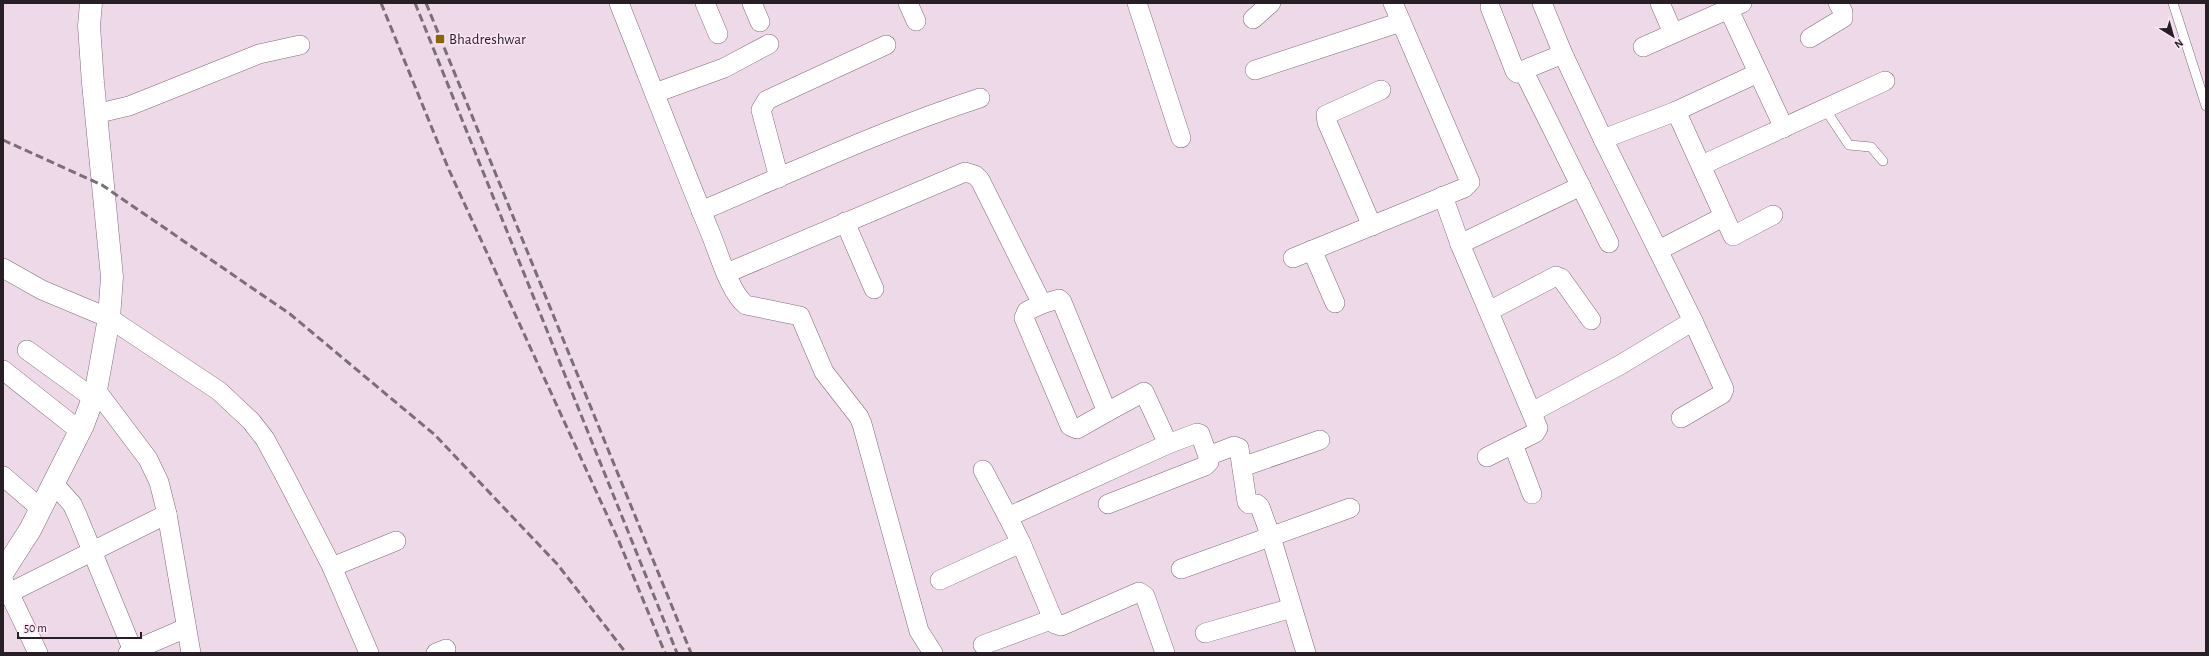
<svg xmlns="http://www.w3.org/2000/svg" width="2209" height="656" viewBox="0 0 2209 656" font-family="'Alegreya Sans',sans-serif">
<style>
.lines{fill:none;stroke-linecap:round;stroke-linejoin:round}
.service-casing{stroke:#806c7a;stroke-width:10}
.minor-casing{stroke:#806c7a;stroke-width:20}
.tertiary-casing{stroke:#806c7a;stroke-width:23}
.service{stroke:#fff;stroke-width:9}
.minor{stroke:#fff;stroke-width:19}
.tertiary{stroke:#fff;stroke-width:22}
.rail{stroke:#7b6e77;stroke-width:3;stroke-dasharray:8 4;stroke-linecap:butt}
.poi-dot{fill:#896806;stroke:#fce6f6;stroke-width:1.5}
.labels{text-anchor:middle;stroke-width:3;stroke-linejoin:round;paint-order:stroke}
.poi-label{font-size:15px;fill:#271f25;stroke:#fce6f6;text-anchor:start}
</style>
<rect width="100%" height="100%" fill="#eed9e8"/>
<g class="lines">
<g class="service-casing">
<g id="service">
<polyline points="2173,3 2206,106"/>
<polyline points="1825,109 1849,145 1871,147 1883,161"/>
</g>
</g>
<g class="minor-casing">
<g id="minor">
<path d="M619,3C650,81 680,160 712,237C719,255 731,294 746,305L800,316L824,372L859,417L862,424L919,631L933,653"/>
<polyline points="705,3 718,34"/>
<polyline points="752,3 760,22"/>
<polyline points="908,3 916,21"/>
<polyline points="1137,3 1181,138"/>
<polyline points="1660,3 1673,33"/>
<polyline points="1490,7 1515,71 1517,73 1524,70"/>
<polyline points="1729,10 1784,128"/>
<polyline points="1253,19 1271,3"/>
<polyline points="1810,38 1843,18 1843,12 1838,3"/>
<polyline points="1643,47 1742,3"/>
<polyline points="1563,54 1526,69 1524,72 1609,243"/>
<polyline points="1255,70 1401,22"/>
<polyline points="655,93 724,68 769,44"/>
<polyline points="1676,111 1733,236 1773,215"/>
<polyline points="95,114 129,106 259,54 300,45"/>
<polyline points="1603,139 1674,112 1758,73"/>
<polyline points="1702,165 1885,81"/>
<polyline points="779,178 761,110 767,100 886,45"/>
<polyline points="1443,196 1460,244 1538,428 1535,433 1487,457"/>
<path d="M701,211C793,172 884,129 980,98"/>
<polyline points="845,222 874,289"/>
<polyline points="1372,226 1327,122 1326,115 1381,90"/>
<polyline points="1460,244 1581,186"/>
<polyline points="1312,250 1335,303"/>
<polyline points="1659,250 1723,217"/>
<polyline points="1293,258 1464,188 1470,182 1393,3"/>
<polyline points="3,268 42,290 109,318 219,391 251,421 265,439 285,476 332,567 369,653"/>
<polyline points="727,273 965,172 975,175 980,180 1042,304 1027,311 1024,318 1070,426 1077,429 1107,412"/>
<polyline points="1042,304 1059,299 1062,302 1107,412 1144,392 1168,444 1008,517 1021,543 1055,624 1061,626 1139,592 1145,596 1165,653"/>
<polyline points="1489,311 1556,276 1561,278 1591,320"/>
<polyline points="27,350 93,398"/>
<polyline points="3,370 80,431"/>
<polyline points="96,390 148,459 159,482 167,514 191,653"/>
<polyline points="1532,412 1620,365 1693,321 1603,139 1563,54 1542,3"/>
<polyline points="1681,418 1722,394 1724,389 1693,321"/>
<polyline points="1168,444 1197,433 1200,434 1208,456 1234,446 1239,448 1247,502 1249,504 1257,504 1260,507 1271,537 1306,653"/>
<polyline points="1513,444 1532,494"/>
<polyline points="1242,467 1320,440"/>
<polyline points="983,470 1008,517"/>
<polyline points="3,476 41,509"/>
<polyline points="54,484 72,504 78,517 133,651"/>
<polyline points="1108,504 1205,466 1209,462 1208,456"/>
<polyline points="332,567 396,541"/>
<polyline points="1181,569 1350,508"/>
<polyline points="940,580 1021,543"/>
<polyline points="4,582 38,653"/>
<polyline points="9,593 167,514"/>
<polyline points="1205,633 1292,608"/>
<polyline points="983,645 1053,619"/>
<polyline points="128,653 186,628"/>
<polyline points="436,653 446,649"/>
</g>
</g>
<g class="tertiary-casing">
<polyline id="tertiary" points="3,572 30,530 83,425 96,390 109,318 112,277 93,83 89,26 91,3"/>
</g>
<use href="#service" class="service"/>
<use href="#minor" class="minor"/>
<use href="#tertiary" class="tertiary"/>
<g class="rail">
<polyline points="381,3 449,170 618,539 665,653"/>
<polyline points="415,3 677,653"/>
<polyline points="426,3 691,653"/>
<polyline points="3,140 102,185 290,314 435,435 558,565 626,653"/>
</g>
</g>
<rect class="poi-dot" x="435" y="34" width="10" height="10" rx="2"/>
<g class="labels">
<g class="poi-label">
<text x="449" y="44">Bhadreshwar</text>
</g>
</g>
<rect width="2209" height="656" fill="none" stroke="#271f25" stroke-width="8"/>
<g transform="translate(2173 36) rotate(143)" stroke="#fce6f6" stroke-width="3" paint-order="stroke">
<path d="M0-3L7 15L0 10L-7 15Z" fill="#271f25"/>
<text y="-6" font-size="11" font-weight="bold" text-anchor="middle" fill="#271f25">N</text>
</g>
<path d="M18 632v6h123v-6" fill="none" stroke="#271f25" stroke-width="2"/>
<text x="24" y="632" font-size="12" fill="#271f25" stroke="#fce6f6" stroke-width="3" paint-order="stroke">50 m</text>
</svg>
